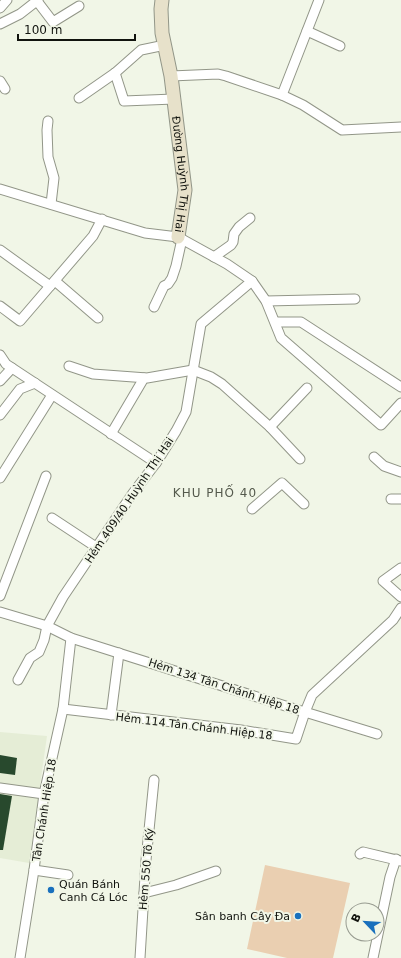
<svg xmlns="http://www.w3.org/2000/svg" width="401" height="958" viewBox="0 0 401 958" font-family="'DejaVu Sans',sans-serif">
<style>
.built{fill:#e5edd6}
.green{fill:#eacfb1}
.building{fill:#28492d}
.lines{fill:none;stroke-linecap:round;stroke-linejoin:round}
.street-casing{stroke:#929688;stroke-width:11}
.secondary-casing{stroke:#929688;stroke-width:15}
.street{stroke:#fff;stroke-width:9}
.secondary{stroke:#e7e1ca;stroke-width:13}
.poi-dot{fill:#1970bd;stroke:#f1f6e7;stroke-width:1.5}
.labels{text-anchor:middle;stroke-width:4;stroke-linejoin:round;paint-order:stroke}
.street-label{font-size:11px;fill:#11130e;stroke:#f1f6e7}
.poi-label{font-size:11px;fill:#11130e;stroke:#f1f6e7;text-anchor:start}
.neighbourhood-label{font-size:12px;letter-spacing:1px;fill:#555a4d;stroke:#f1f6e7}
</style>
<rect width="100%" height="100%" fill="#f1f6e7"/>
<polygon class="built" points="0,732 47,736 29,863 0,858"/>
<polygon class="green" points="265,865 350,883 333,958 287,958 247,949"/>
<g class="building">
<polygon points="0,755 17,758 15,775 0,773"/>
<polygon points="0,794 12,796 3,850 0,850"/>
</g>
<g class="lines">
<g class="street-casing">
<g id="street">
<polyline points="37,1 53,22 79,6"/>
<polyline points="0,8 7,0"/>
<polyline points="0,24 20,14 38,0"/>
<polyline points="307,31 340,46"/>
<polyline points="115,73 124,101 174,99"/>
<polyline points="171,76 218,74 226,76 282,95 303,105 342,130 401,127"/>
<polyline points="0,81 5,89"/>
<polyline points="282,95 319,0"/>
<polyline points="79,98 115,73 141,50 165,45"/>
<polyline points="48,121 47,130 48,157 54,178 51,204"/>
<polyline points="0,189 145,233 178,237 227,264 252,281 266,301 281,338 381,425 401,403"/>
<polyline points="0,250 50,286"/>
<polyline points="214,257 231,245 233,242 234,234 239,227 250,218"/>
<polyline points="55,281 98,318"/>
<polyline points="266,301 355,299"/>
<polyline points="0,306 20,321 93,236 102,219"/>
<polyline points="154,307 164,286 168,284 172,278 176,266 182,239"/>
<polyline points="276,322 301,322 401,387"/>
<polyline points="0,355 6,364 156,463"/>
<polyline points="69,366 93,374 147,378 193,370 211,377 222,384 270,427 300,459"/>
<polyline points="0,381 12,368"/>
<polyline points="0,415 20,389 35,383"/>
<polyline points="270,427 307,388"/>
<polyline points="111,434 144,378"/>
<polyline points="374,457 384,466 401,472"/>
<polyline points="0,478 52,395"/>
<polyline points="391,499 401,499"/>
<polyline points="252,509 282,483 304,504"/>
<polyline points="52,518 96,547"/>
<polyline points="401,568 383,581 401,597"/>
<polyline points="0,596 46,476"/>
<polyline points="0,612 47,626 71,638 295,709 377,734"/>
<polyline points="18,680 30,658 39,652 44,640 47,626 63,597 133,493 156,463 176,431 186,412 201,324 252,281"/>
<polyline points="63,709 241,730 296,739 305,712 312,695 393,620 401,608"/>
<polyline points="111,715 119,653"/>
<polyline points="0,788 44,794"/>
<polyline points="360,854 363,852 401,861"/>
<polyline points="34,870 68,875"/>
<polyline points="144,893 176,885 216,871"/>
<polyline points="20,958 34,870 44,794 63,709 71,638"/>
<polyline points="140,958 146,860 154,780"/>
<polyline points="373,958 390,877 396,859"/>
</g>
</g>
<g class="secondary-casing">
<g id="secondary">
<path id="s1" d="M162,0L161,9L162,33L171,76L185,190L178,237"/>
</g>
</g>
<use href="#street" class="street"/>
<use href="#secondary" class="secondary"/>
</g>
<g class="poi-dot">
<circle cx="51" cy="890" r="4"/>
<circle cx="298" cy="916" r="4"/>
</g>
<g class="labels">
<g class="street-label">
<text dy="4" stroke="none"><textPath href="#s1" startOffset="176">Đường Huỳnh Thị Hai</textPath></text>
<text transform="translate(129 500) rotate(-56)" y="4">Hẻm 409/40 Huỳnh Thị Hai</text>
<text transform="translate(224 686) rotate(18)" y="4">Hẻm 134 Tân Chánh Hiệp 18</text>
<text transform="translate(194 726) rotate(7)" y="4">Hẻm 114 Tân Chánh Hiệp 18</text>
<text transform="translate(44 810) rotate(-81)" y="4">Tân Chánh Hiệp 18</text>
<text transform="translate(146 869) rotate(-85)" y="4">Hẻm 550 Tô Ký</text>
</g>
<g class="poi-label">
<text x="59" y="888">Quán Bánh<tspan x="59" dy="13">Canh Cá Lóc</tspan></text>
<text x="290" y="920" text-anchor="end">Sân banh Cây Đa</text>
</g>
<g class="neighbourhood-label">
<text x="215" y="497">KHU PHỐ 40</text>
</g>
</g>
<g transform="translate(365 922) rotate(295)"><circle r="19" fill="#f1f6e7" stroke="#979b90"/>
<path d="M0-3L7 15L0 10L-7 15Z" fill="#1970bd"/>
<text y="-6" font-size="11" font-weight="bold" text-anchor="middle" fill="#11130e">B</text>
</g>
<path d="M18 34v6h117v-6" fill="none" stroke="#11130e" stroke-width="2"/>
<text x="24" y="34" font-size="12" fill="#11130e" stroke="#f1f6e7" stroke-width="3" paint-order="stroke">100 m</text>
</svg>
